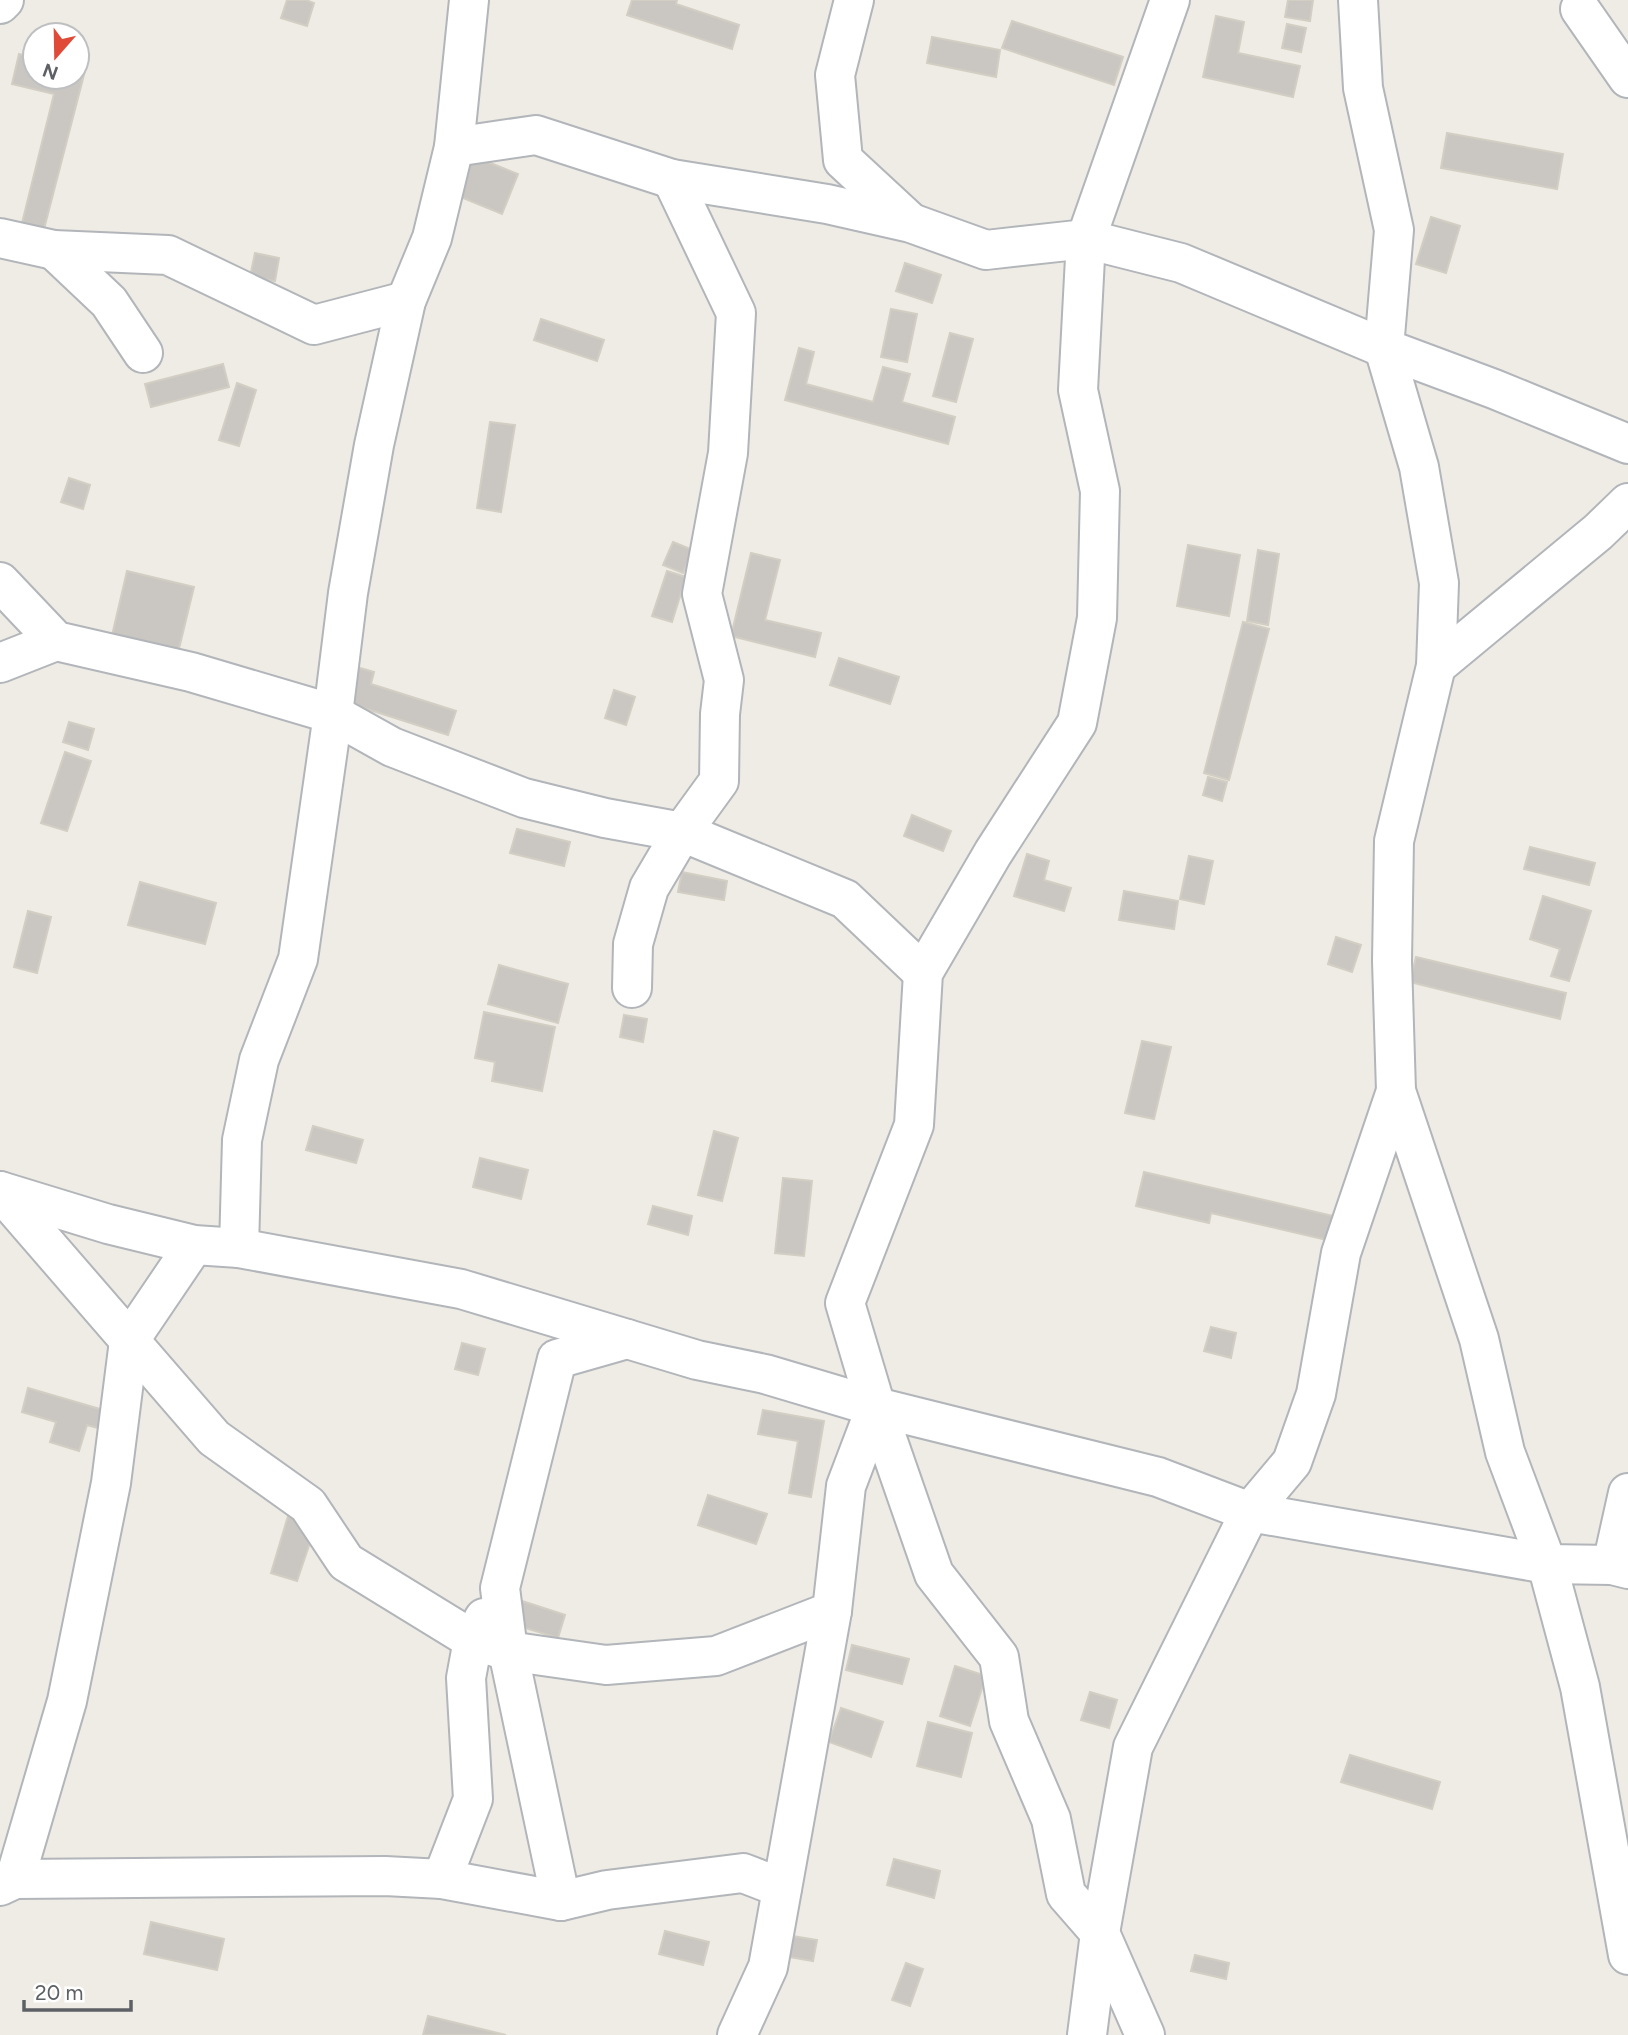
<svg xmlns="http://www.w3.org/2000/svg" width="1628" height="2035" viewBox="0 0 1628 2035" font-family="Figtree,sans-serif">
<style>
.building{fill:#cac7c2;stroke:#d3cec3;stroke-width:2}
.lines{fill:none;stroke-linecap:round;stroke-linejoin:round}
.minor-casing{stroke:#b2b5b9;stroke-width:42}
.minor{stroke:#fff;stroke-width:38}
</style>
<rect width="100%" height="100%" fill="#eeece5"/>
<g class="building">
<polygon points="287,0 306,0 314,3 307,26 281,18"/>
<polygon points="632,0 677,0 676,4 739,25 732,49 627,15"/>
<polygon points="1288,0 1313,0 1310,21 1285,17"/>
<polygon points="1216,16 1244,22 1238,53 1300,66 1293,97 1203,77"/>
<polygon points="1012,21 1123,57 1114,85 1002,48"/>
<polygon points="1287,24 1306,28 1301,52 1282,48"/>
<polygon points="932,37 1000,50 996,77 927,63"/>
<polygon points="19,54 35,58 35,77 77,77 77,69 85,71 44,229 22,223 54,94 12,84"/>
<polygon points="1447,133 1563,154 1557,189 1441,168"/>
<polygon points="473,156 518,174 502,214 458,196"/>
<polygon points="1431,217 1460,226 1446,273 1416,264"/>
<polygon points="255,253 279,258 275,281 250,277"/>
<polygon points="905,263 941,275 932,303 896,291"/>
<polygon points="891,309 917,314 907,362 881,357"/>
<polygon points="541,319 604,340 597,361 534,340"/>
<polygon points="950,333 973,339 956,402 933,396"/>
<polygon points="799,348 814,352 806,384 873,402 883,367 910,374 902,402 955,417 948,444 785,400"/>
<polygon points="223,364 229,387 151,407 145,384"/>
<polygon points="237,383 256,390 239,446 219,440"/>
<polygon points="490,422 515,425 501,512 477,508"/>
<polygon points="69,478 90,485 83,509 61,502"/>
<polygon points="673,542 693,550 683,573 663,565"/>
<polygon points="1188,545 1240,555 1229,616 1177,606"/>
<polygon points="1258,550 1279,554 1268,625 1247,621"/>
<polygon points="751,553 780,560 765,620 821,633 815,657 731,636"/>
<polygon points="127,571 194,587 176,661 110,644"/>
<polygon points="667,571 686,577 672,622 652,616"/>
<polygon points="1243,622 1269,629 1229,780 1204,773"/>
<polygon points="839,658 899,677 890,704 830,685"/>
<polygon points="353,666 374,672 371,684 456,711 448,735 342,701"/>
<polygon points="614,690 635,697 626,725 605,718"/>
<polygon points="69,722 94,729 88,750 63,742"/>
<polygon points="65,752 91,761 67,831 41,823"/>
<polygon points="1208,777 1227,782 1222,801 1203,795"/>
<polygon points="912,815 951,831 943,851 904,836"/>
<polygon points="517,829 570,842 564,866 510,853"/>
<polygon points="1530,847 1595,863 1589,885 1524,869"/>
<polygon points="1027,854 1049,861 1044,880 1071,888 1064,911 1014,896"/>
<polygon points="1189,856 1213,861 1204,904 1180,899"/>
<polygon points="682,872 727,881 724,900 678,892"/>
<polygon points="140,882 216,903 205,944 128,925"/>
<polygon points="1124,891 1178,901 1174,929 1119,920"/>
<polygon points="1543,896 1591,911 1569,981 1551,976 1560,949 1530,939"/>
<polygon points="28,911 51,917 37,973 14,967"/>
<polygon points="1336,937 1361,945 1352,972 1328,964"/>
<polygon points="1416,957 1566,993 1560,1019 1410,982"/>
<polygon points="499,965 568,984 558,1023 488,1004"/>
<polygon points="484,1012 555,1027 542,1091 492,1081 495,1062 475,1058"/>
<polygon points="624,1015 647,1019 643,1042 620,1037"/>
<polygon points="1142,1041 1171,1047 1154,1119 1125,1113"/>
<polygon points="313,1126 363,1140 356,1163 306,1150"/>
<polygon points="714,1131 738,1138 722,1201 698,1195"/>
<polygon points="480,1158 528,1170 521,1199 473,1187"/>
<polygon points="1144,1172 1333,1216 1327,1240 1211,1213 1209,1223 1136,1206"/>
<polygon points="783,1178 812,1181 804,1256 775,1253"/>
<polygon points="653,1206 692,1216 688,1235 648,1224"/>
<polygon points="1211,1327 1236,1333 1231,1358 1204,1351"/>
<polygon points="462,1343 485,1349 478,1375 455,1369"/>
<polygon points="28,1388 117,1414 112,1432 87,1425 79,1451 50,1442 56,1422 22,1412"/>
<polygon points="763,1410 824,1421 811,1497 789,1493 798,1441 758,1434"/>
<polygon points="708,1495 767,1514 756,1544 698,1525"/>
<polygon points="288,1516 316,1525 297,1581 271,1573"/>
<polygon points="516,1599 565,1615 558,1638 509,1623"/>
<polygon points="852,1645 909,1659 902,1684 846,1670"/>
<polygon points="955,1666 986,1676 970,1726 940,1716"/>
<polygon points="1090,1692 1117,1700 1109,1728 1081,1720"/>
<polygon points="841,1708 883,1722 871,1757 829,1742"/>
<polygon points="928,1722 972,1733 961,1777 917,1766"/>
<polygon points="1350,1755 1440,1782 1432,1809 1341,1782"/>
<polygon points="894,1859 940,1871 934,1898 887,1885"/>
<polygon points="151,1922 224,1939 217,1970 144,1954"/>
<polygon points="665,1931 709,1942 703,1965 659,1954"/>
<polygon points="793,1936 817,1940 813,1961 789,1957"/>
<polygon points="1195,1955 1229,1963 1226,1979 1191,1971"/>
<polygon points="906,1963 923,1969 910,2006 892,2000"/>
<polygon points="428,2016 506,2035 423,2035"/>
</g>
<g class="lines">
<g class="minor-casing">
<g id="minor">
<polyline points="854,0 835,75 843,160 910,222"/>
<polyline points="1358,0 1363,88 1394,230 1384,348 1419,467 1439,583 1436,666 1394,841 1392,961 1396,1091 1479,1339 1505,1452 1547,1564 1580,1687 1628,1955"/>
<polyline points="0,4 4,0"/>
<polyline points="1580,9 1628,78"/>
<polyline points="454,147 536,135 672,179 827,204 911,223 986,250 1086,239 1181,263 1384,348 1494,389 1628,444"/>
<polyline points="0,238 54,250 168,255 314,325 406,301"/>
<polyline points="54,250 109,302 143,353"/>
<polyline points="0,582 56,641 191,672 333,714 392,747 524,798 605,818 682,832 845,899 923,973"/>
<polyline points="0,663 56,641"/>
<polyline points="1436,666 1598,532 1628,503"/>
<polyline points="632,988 633,944 649,888 682,832 719,781 720,714 724,680 702,594 728,453 736,313 672,179"/>
<polyline points="0,1191 108,1224 194,1245 239,1248 461,1289 697,1360 765,1374 876,1407 1158,1477 1250,1512 1547,1564 1612,1565 1628,1569"/>
<polyline points="0,1191 214,1438 308,1505 346,1562 473,1640 508,1651 606,1665 716,1656 832,1611"/>
<polyline points="239,1248 242,1140 259,1060 298,959 333,714 348,593 374,445 406,301 432,238 454,147 469,0"/>
<polyline points="1612,1565 1628,1493"/>
<polyline points="15,1879 67,1701 111,1483 129,1341 194,1245"/>
<polyline points="442,1879 473,1799 466,1678 473,1640 484,1618"/>
<polyline points="0,1886 15,1879 385,1876 442,1879 561,1901 607,1890 743,1873 782,1888"/>
<polyline points="561,1901 508,1651 500,1588 557,1359 627,1339"/>
<polyline points="737,2035 768,1967 832,1611 846,1486 876,1407"/>
<polyline points="1087,2035 1100,1933 1133,1747 1250,1512 1292,1462 1316,1394 1341,1253 1396,1091"/>
<polyline points="1145,2035 1100,1933 1066,1894 1051,1819 1009,1721 999,1657 934,1574 876,1407 845,1303 914,1125 923,973 993,853 1077,723 1097,618 1100,491 1078,390 1086,239 1170,0"/>
</g>
</g>
<use href="#minor" class="minor"/>
</g>
<g transform="translate(56 56) rotate(200)"><circle r="33" fill="#ffffff" stroke="#bebfc1" stroke-width="2"/>
<path d="M0-5L12 26L0 18L-12 26Z" fill="#e04b39"/>
<text y="-10" font-size="19" font-weight="bold" text-anchor="middle" fill="#5d6064">N</text>
</g>
<path d="M24 2000v10h107v-10" fill="none" stroke="#5d6064" stroke-width="3.5"/>
<text x="35" y="2000" font-size="21" fill="#5d6064" stroke="#ffffff" stroke-width="5" paint-order="stroke">20 m</text>
</svg>
